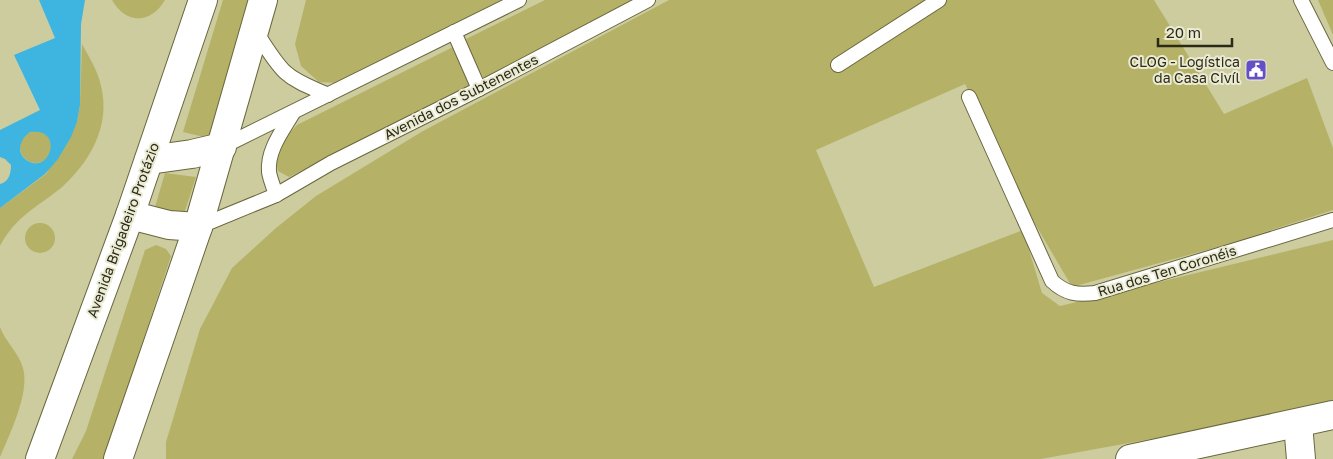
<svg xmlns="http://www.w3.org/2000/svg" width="1333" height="459" viewBox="0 0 1333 459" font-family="'Golos Text',sans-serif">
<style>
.green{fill:#b5b267}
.water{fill:#3eb5e1;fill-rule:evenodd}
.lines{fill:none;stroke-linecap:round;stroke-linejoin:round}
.lane-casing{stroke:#69673f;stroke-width:16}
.secondary-casing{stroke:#69673f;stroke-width:30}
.lane{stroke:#fff;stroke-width:14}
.secondary{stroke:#fff;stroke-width:28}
.labels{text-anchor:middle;stroke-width:4;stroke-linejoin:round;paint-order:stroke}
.poi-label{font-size:14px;fill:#2b2a19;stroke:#ebebd4;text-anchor:end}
.street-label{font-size:14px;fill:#2b2a19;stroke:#ebebd4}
</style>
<rect width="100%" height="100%" fill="#cccc9f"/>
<g class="green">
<path d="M112,0H165C151,24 126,25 112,0Z"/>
<polygon points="223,0 252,0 208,138 183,132"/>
<polygon points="306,0 501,0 336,83 319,82 301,66 295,44"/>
<polygon points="545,0 634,0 484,79 464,40"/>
<polygon points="669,0 1154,0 1224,114 1307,78 1333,148 1333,210 1225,245 1072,287 1034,222 965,84 816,150 874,287 1023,230 1042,293 1060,306 1333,240 1333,406 1041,459 166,459 166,442 200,329 232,268 276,228 316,196 423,131"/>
<polygon points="1318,0 1333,0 1333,35"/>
<path d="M82,44C89,57 98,71 101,86C111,126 90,162 61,188C36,208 16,216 0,246V208L46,174L77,122L80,105Z"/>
<polygon points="453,47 471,87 289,177 278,171 275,157 285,138 297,125"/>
<circle cx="36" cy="147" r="16"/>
<polygon points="165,173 196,177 184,214 155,207"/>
<circle cx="40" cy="238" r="15"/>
<polygon points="156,245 166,249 171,256 104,459 72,459 86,431 145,250"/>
<path d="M0,327C5,341 19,353 23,368C30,392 10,434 0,457Z"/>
</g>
<path class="water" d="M39,0H85L81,24L80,105L77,122L71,137L58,159L45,174L0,208V184C9,182 11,173 11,165L5,159L0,157V130L40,110L14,55L55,38ZM30,132C64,127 51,174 28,161C15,153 20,139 30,132Z"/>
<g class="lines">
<g class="lane-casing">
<g id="lane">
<polyline points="1301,0 1333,63"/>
<path d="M255,30C264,44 273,60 285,72C297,83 313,88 328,95"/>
<polyline points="454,32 479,89"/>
<polyline points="838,65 939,0"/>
<path d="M969,97L1052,281C1066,294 1077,295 1095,293L1333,220"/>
<polyline points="222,147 519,0"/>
<path d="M276,195C274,188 270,179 269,172C267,150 283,130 293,113"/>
<polyline points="198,227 276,195 331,163 479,89 648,0"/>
</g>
</g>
<g class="secondary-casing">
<g id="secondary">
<polyline points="149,160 192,154 222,147"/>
<polyline points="130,215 169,225 198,227"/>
<polyline points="1298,424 1301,459"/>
<polyline points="40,459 130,215 203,0"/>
<polyline points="118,459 198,227 263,0"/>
<polyline points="1130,459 1333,415"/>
</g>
</g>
<use href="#lane" class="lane"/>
<use href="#secondary" class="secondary"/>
</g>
<defs>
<g id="civic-square" transform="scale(1.125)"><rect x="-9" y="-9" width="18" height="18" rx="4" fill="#654fc8" stroke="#ebebd4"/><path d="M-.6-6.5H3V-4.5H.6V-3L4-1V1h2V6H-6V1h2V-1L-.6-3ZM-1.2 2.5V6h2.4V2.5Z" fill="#fff"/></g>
</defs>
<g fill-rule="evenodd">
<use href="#civic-square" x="1256" y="70"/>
</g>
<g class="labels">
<g class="poi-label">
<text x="1240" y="67">CLOG - Logística<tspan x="1240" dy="16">da Casa Civíl</tspan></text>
</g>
<g class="street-label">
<text transform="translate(461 97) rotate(-27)" y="5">Avenida dos Subtenentes</text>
<text transform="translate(123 230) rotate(-70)" y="5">Avenida Brigadeiro Protázio</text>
<text transform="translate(1167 271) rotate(-17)" y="5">Rua dos Ten Coronéis</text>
</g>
</g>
<path d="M1158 38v8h74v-8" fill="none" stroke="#2b2a19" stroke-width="2.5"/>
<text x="1166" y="38" font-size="15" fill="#2b2a19" stroke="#ebebd4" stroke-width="4" paint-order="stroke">20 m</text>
</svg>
